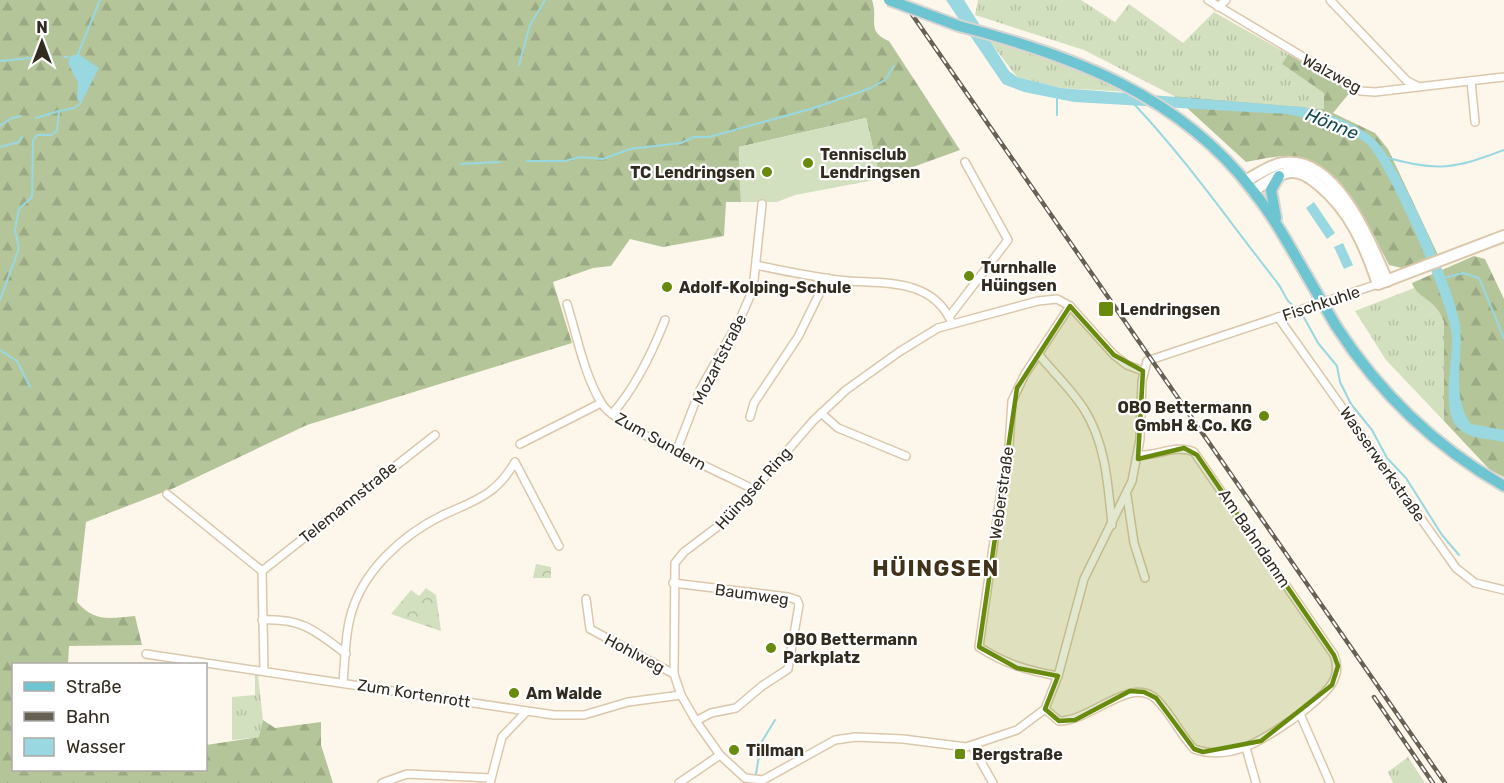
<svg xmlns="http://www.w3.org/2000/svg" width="1504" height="783" viewBox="0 0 1504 783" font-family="Rubik,sans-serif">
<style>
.grass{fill:url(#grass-tufts)}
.forest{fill:url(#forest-firs)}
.park{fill:url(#park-crowns)}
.garden{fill:#d3e0c0}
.water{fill:#99d7e1}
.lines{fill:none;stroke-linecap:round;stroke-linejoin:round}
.stream{stroke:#99d7e1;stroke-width:2}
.street-casing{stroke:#dbc8ac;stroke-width:10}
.secondary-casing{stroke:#dbc8ac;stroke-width:14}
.primary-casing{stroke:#d6d5d2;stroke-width:14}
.street{stroke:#fff;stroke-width:7}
.secondary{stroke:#fff;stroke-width:10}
.primary{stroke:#6ec5d2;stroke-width:10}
.rail-casing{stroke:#676055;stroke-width:4.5}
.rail{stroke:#fff;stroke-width:2;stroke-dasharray:7;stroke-linecap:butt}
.primary-bridge-casing{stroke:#d6d5d2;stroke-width:14;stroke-linecap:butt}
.primary-bridge{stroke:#6ec5d2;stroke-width:10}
.marked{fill:#688a0d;fill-opacity:0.2;stroke:#688a0d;stroke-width:4.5;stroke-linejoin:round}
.poi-dot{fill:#688a0d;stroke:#fff;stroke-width:2}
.labels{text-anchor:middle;stroke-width:4.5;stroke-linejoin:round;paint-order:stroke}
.street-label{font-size:16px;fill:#322b20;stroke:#fff}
.poi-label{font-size:16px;font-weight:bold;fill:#322b20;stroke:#fff;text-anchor:start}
.water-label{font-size:18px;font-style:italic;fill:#11484f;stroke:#fff}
.district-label{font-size:22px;font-weight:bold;letter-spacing:1.5px;fill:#41321a;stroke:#fff}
</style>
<defs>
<pattern id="grass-tufts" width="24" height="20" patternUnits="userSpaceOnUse" patternTransform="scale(1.5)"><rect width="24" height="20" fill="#d3e0c0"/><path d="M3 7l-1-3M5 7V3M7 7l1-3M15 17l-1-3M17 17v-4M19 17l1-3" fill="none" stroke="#b6c0a5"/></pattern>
<pattern id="forest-firs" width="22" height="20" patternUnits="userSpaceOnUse" patternTransform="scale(1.5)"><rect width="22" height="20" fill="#b4c699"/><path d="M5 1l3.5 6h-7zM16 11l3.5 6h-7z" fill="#9baa84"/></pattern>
<pattern id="park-crowns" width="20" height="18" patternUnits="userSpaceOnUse" patternTransform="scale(1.5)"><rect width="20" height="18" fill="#d3e0c0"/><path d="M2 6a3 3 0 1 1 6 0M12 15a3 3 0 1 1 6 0" fill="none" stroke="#b6c0a5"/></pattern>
</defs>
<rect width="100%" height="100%" fill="#fdf6ea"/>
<g class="grass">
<polygon points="978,0 1081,0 1115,22 1129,4 1183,43 1214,12 1288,54 1282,64 1325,93 1324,109 1174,96 1084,50 975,15"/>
<polygon points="988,39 1057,60 1129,92 1061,88 1017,77"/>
<polygon points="1414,288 1439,308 1444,322 1444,421 1386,360 1355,311"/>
<polygon points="255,674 258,675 263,720 260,737 232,740 232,697 255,695"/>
<polygon points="1408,757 1425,783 1393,783 1388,772"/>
</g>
<g class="forest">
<path d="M0,0H872C879,19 865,31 889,41L960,150L880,179L866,118L739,147L741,202H726L724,236L663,247L630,239L611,266L593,268L553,282L572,343L307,425L174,488L86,522L77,602C96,623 109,618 135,616L142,645L69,646L68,664H14V770H206V745L259,737L263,720L275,728L321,722V745L333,783H0Z"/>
<path d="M1288,54L1351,91L1333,113L1375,133L1388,149L1438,255L1402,268L1389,265C1370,227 1338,156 1287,156C1274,156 1259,160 1246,162L1174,96L1324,109V93L1282,64Z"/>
<path d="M1474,256L1485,259L1504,299V477L1490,470L1444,421V322C1436,298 1417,299 1412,283Z"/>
</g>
<g class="park">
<polygon points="536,564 551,567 551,578 533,578"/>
<polygon points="426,588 436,595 441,631 391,614 411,590 419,596"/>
</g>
<polygon class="garden" points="866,118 880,179 795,195 777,202 741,202 739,147"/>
<g class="water">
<path d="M946,0H964L1009,71L1017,77L1061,88L1303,107C1328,113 1355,122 1374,139C1398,160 1456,292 1460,326C1464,357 1450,397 1471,424L1504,430V442C1488,438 1470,440 1457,427C1441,409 1453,360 1452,337C1451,307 1389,167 1368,145C1350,128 1310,119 1287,114L1074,102L1024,92L1003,84Z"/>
<polygon points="78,54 99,68 81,103 77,99 78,83 68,63 70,56"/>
<polygon points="1314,202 1335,233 1327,239 1306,208"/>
<polygon points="1343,243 1353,265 1344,269 1334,247"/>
</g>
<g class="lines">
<g class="stream">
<polyline points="78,54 100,0"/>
<polyline points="64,57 68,57"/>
<polyline points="0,61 52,56"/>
<polyline points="519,65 530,25 545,0"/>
<path d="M1133,103C1186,159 1228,220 1276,281C1286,293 1283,300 1297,308"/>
<polyline points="1057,115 1057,96"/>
<polyline points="36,118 59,111"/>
<polyline points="0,126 12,118 21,116"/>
<polyline points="0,147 19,142 22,137"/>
<path d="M1385,157C1437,172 1454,169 1504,150"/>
<polyline points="527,161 565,161 580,157 603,159 630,149 681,143 694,137 709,137 814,108 871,88 885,80 894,66"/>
<polyline points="461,164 500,162"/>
<polyline points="1444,278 1463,273 1479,278 1504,338"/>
<polyline points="0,300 19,248 15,230 19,209 32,197 33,141 37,135 51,135 57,131 59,111 74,108 81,103"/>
<polyline points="1301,312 1318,343 1337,366 1340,382 1351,404 1372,430 1387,458 1406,478 1442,535 1459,555"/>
<polyline points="0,350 17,361 30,387"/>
<polyline points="756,774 761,743 775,720"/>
</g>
<g class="street-casing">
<g id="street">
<polyline points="1208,0 1360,91 1375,92 1504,77"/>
<polyline points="1330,0 1407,81 1417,86"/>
<polyline points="1218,7 1226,0"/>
<polyline points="1471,81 1475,122"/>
<path d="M756,265C784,271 810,276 838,280C879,285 931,275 952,323"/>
<path d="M567,304C577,336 584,375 602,404C615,426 725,475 753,489"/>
<polyline points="949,317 1008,240 965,162"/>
<polyline points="1278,317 1456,568 1475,583 1504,590"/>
<path d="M1039,355C1054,373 1072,390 1084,409C1106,444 1108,485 1112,525"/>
<polyline points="1143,371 1127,365 1114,355 1070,306 1057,299 1038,301 938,328 899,352 846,390 813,421 729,518 684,552 675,563 674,674 681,695 696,721 720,755 745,778 763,780 835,740 856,737 903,739 966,747 1017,730 1045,709 1058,676 1084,579 1132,481 1140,439 1142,381 1147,361 1378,284"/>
<polyline points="821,413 838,428 906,456"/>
<path d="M612,414C636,387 652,353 665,320"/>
<polyline points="750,417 754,403 798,337 827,278"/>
<polyline points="520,444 601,403"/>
<polyline points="676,452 700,390 741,317 753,289 762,204"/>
<path d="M1138,455C1158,456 1176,444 1194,452L1334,655C1345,683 1319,697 1300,714"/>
<polyline points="167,494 262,571 264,671"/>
<polyline points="1127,496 1134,543 1145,578"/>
<polyline points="262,571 435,435"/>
<polyline points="673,583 788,597 797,600 799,605 788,669 762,686 736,708 711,713 696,721"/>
<polyline points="586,599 590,629 674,674"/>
<path d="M262,620C302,618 316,631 346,654"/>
<polyline points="146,654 554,715 584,715 628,702 681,695"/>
<path d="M1058,676C1029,671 1005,664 979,647L1001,491L1008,462L1012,401L1025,374L1070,306"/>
<path d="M343,682C345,661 345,637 350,618C361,572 402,535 443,515C476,500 496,495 515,462L559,546"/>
<path d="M1045,709L1059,721C1092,721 1132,674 1157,700C1172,715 1180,734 1194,749C1233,763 1269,736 1300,714L1330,783"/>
<polyline points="972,746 993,783"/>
<polyline points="1246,748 1256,783"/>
<polyline points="382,783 407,774 490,778"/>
<polyline points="490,783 502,737 525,713"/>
<polyline points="679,783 720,755"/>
</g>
</g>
<g class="secondary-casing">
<g id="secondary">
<path d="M1245,181C1257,175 1270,165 1283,163C1336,155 1371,243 1387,281"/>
<path d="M1253,191C1264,184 1278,173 1291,172C1302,171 1311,179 1319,185C1351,212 1365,246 1378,284L1504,236"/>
</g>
</g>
<g class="primary-casing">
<g id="primary">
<path d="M959,26C1071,55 1180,95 1253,191C1274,217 1290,247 1307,276"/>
<polyline points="1276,218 1271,190 1279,176"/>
<path d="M1336,326C1380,394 1434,446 1504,486"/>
</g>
</g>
<use href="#street" class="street"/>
<use href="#secondary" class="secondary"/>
<use href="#primary" class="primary"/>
<g class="rail-casing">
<g id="rail">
<polyline points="902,0 1445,783"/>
<polyline points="1374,697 1433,783"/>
</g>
</g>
<use href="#rail" class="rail"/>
<g class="primary-bridge-casing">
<g id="primary-bridge">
<polyline points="889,0 959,26"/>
<polyline points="1307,276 1336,326"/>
</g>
</g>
<use href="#primary-bridge" class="primary-bridge"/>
</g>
<path class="marked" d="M1070,306L1114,355L1143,371L1138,459L1184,448L1197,455L1334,655L1338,666L1332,685L1261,741L1203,752L1194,749L1156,698L1144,692L1130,691L1075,720L1059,721L1045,709L1058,676L1017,668L979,647L1017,388Z"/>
<g class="poi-dot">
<circle cx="808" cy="163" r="6"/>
<circle cx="767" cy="172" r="6"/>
<circle cx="969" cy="276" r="6"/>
<circle cx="667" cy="287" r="6"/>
<rect x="1098" y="301" width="16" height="16" rx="3"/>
<circle cx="1264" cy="416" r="6"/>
<circle cx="771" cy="648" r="6"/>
<circle cx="514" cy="693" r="6"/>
<circle cx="734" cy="750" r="6"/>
<rect x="954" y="748" width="12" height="12" rx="3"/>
</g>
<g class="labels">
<g class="street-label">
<text transform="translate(1332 73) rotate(28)" y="6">Walzweg</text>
<text transform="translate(1321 303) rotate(-18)" y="6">Fischkuhle</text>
<text transform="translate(719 359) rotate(-63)" y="6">Mozartstraße</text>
<text transform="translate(661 441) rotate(29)" y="6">Zum Sundern</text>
<text transform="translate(1383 464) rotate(55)" y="6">Wasserwerkstraße</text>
<text transform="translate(753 488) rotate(-48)" y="6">Hüingser Ring</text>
<text transform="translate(1001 493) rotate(-82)" y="6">Weberstraße</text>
<text transform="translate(348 502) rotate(-39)" y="6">Telemannstraße</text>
<text transform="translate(1255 538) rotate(56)" y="6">Am Bahndamm</text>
<text transform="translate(752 594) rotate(8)" y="6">Baumweg</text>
<text transform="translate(635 653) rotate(28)" y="6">Hohlweg</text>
<text transform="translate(414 693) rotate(9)" y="6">Zum Kortenrott</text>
</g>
<g class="poi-label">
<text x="820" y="160">Tennisclub<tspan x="820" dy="18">Lendringsen</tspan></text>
<text x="755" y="178" text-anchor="end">TC Lendringsen</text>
<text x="981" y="273">Turnhalle<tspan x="981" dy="18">Hüingsen</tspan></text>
<text x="679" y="293">Adolf-Kolping-Schule</text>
<text x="1120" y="315">Lendringsen</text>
<text x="1252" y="413" text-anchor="end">OBO Bettermann<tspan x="1252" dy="18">GmbH &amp; Co. KG</tspan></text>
<text x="783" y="645">OBO Bettermann<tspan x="783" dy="18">Parkplatz</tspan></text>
<text x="526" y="699">Am Walde</text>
<text x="746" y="756">Tillman</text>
<text x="972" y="760">Bergstraße</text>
</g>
<g class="water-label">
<text transform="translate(1332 124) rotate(22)" y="6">Hönne</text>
</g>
<g class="district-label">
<text x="936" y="576">HÜINGSEN</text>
</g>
</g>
<rect x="12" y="663" width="195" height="108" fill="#ffffff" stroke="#adaaa6" stroke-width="1.5"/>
<rect x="24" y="682" width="30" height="9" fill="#6ec5d2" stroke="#adaaa6" stroke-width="1.5"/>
<text x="66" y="693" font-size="18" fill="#322b20">Straße</text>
<rect x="24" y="712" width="30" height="9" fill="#676055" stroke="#adaaa6" stroke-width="1.5"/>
<text x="66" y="723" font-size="18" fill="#322b20">Bahn</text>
<rect x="24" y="738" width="30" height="18" fill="#99d7e1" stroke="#adaaa6" stroke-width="1.5"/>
<text x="66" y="753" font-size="18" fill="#322b20">Wasser</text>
<g transform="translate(42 42)" stroke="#ffffff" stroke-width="4.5" paint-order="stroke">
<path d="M0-4.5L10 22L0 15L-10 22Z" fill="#322b20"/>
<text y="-9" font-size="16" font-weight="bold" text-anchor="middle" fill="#322b20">N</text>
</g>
</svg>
